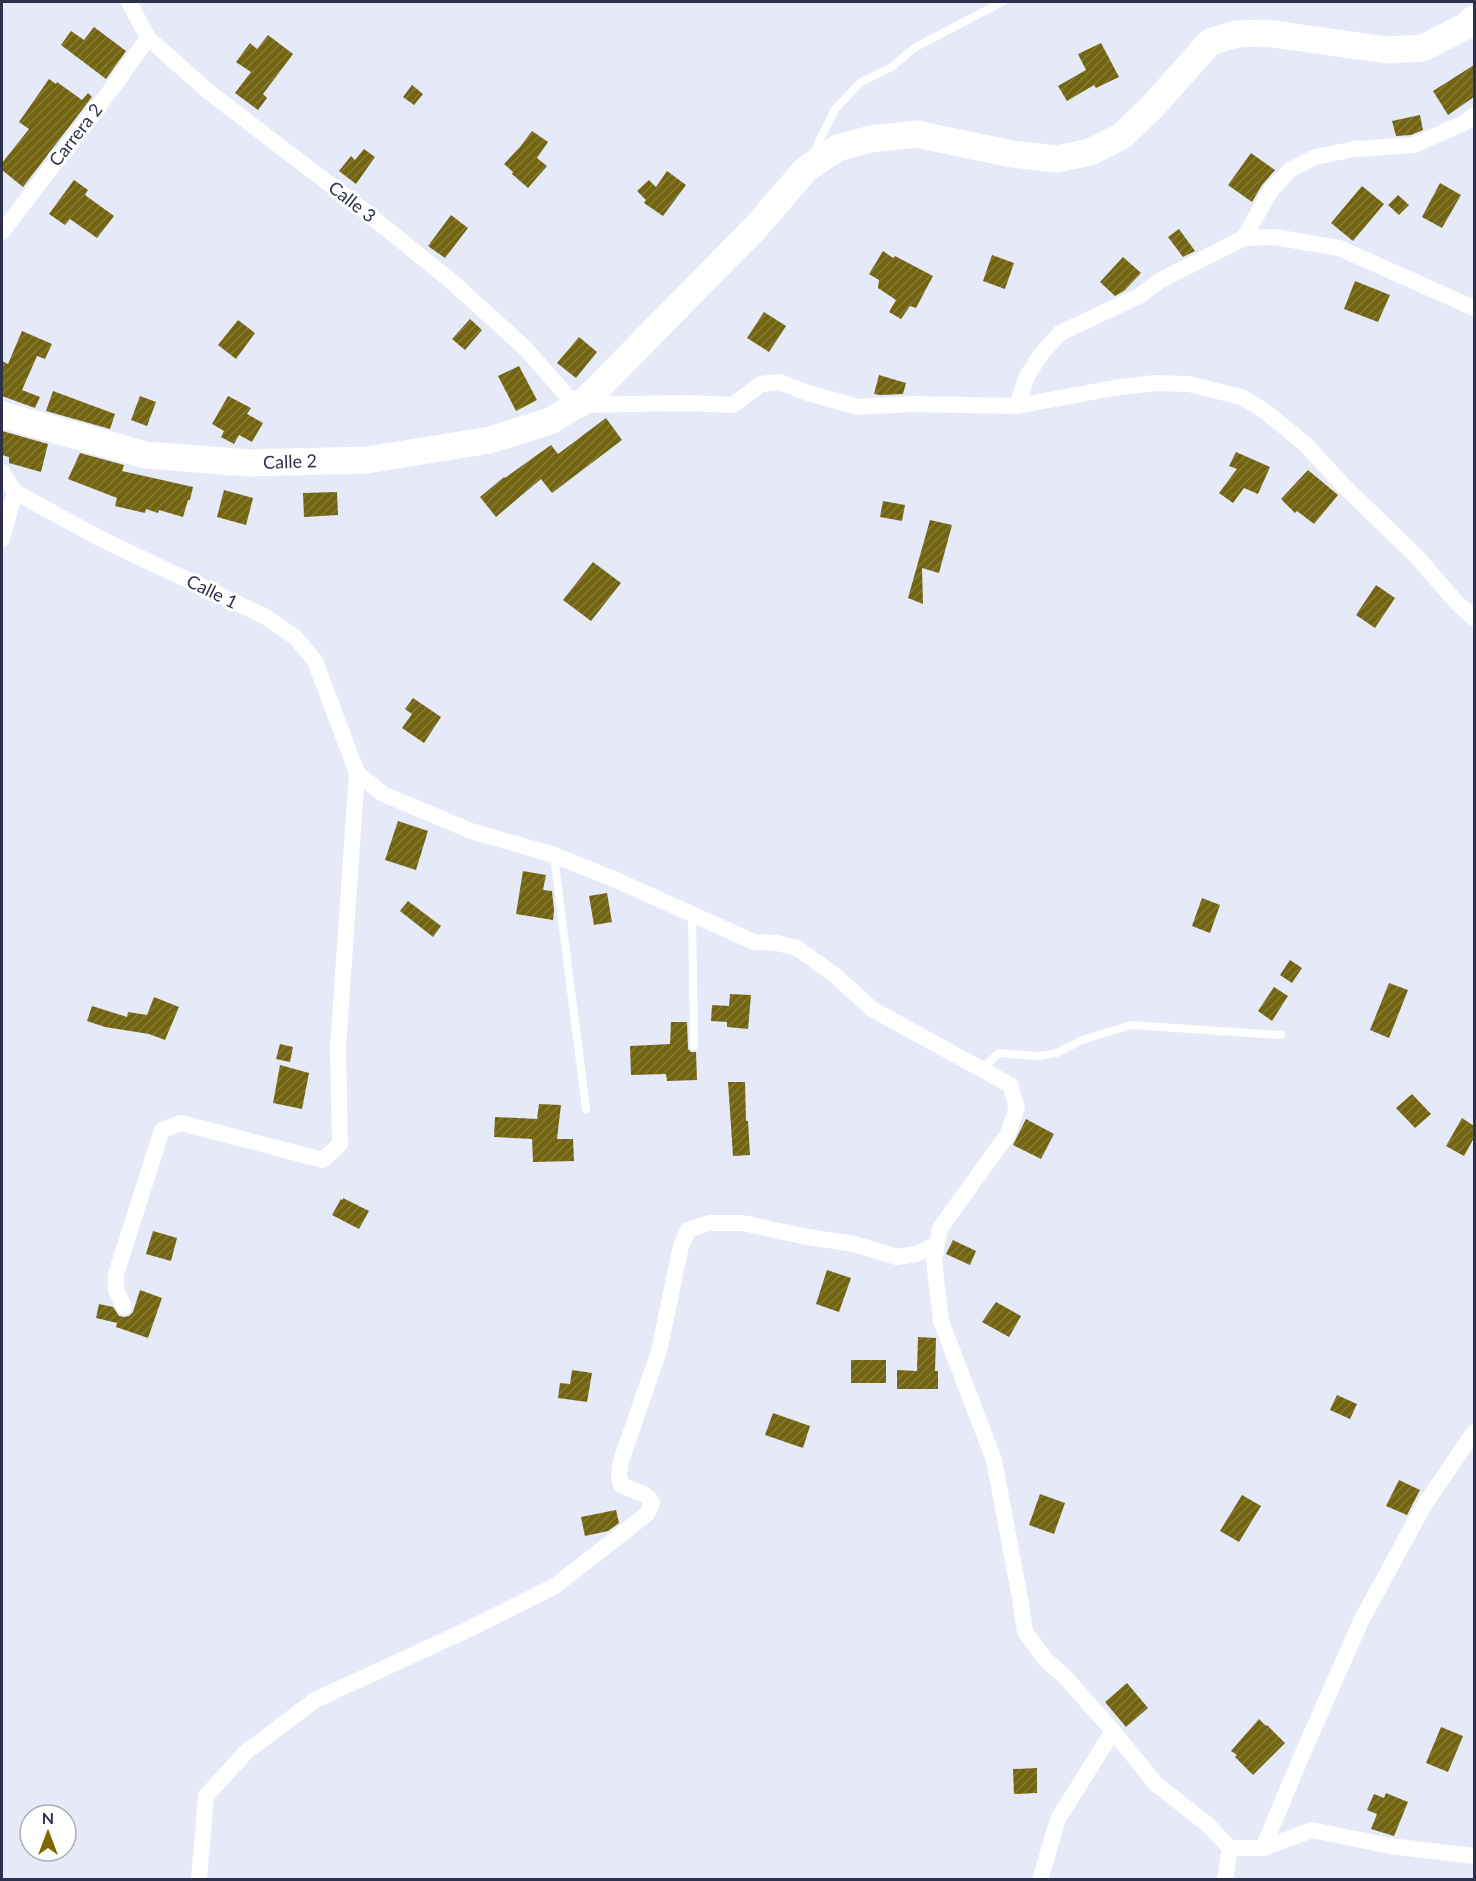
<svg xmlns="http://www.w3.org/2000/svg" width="1476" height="1881" viewBox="0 0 1476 1881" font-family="Lato,sans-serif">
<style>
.building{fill:url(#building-hatch)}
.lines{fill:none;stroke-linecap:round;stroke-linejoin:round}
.service{stroke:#fff;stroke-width:8}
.minor{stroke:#fff;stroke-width:16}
.primary{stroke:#fff;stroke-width:27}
.labels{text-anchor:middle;stroke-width:6;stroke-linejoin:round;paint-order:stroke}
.street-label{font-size:18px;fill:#2d314c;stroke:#fff}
</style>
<defs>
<pattern id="building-hatch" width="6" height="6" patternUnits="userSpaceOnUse" patternTransform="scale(1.5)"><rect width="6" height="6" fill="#736410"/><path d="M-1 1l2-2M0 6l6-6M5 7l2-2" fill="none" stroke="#867b3e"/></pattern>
</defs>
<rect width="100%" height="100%" fill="#e6e9f7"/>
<g class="building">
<polygon points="94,27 126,51 106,79 61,45 71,31 84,40"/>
<polygon points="268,35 293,54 263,94 267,98 258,110 235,93 251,72 236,62 250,43 257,49"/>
<polygon points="1101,43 1119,77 1096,88 1094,85 1067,101 1058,86 1086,70 1078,54"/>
<polygon points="1474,65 1474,97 1448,115 1433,91"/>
<polygon points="49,79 56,84 57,82 82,100 88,93 92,97 23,187 2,170 2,163 29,129 19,122"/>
<polygon points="412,85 423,94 414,105 403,97"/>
<polygon points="1420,115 1423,130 1411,135 1396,136 1392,121"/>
<polygon points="532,131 548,142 537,158 547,166 528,188 512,174 513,172 504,164 520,147"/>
<polygon points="364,149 375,157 356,184 339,171 351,156 355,160"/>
<polygon points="1251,153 1275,170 1262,185 1252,202 1228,185"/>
<polygon points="667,171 686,185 663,216 644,203 646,200 637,191 649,180 656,187"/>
<polygon points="74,180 88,190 85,195 114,216 97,238 70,219 65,225 49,214"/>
<polygon points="1440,183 1461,195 1442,228 1422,217"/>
<polygon points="1362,186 1384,204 1353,241 1331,223"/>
<polygon points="1398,195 1409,205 1399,215 1388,205"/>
<polygon points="451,215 468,228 445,258 428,246"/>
<polygon points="1179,229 1195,251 1183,257 1168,237"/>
<polygon points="883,251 893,258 895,256 933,276 916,308 910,306 901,319 889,312 896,300 878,288 879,280 869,274"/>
<polygon points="992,255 1014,263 1005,289 983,281"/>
<polygon points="1123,257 1141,273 1124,291 1115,296 1100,282"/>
<polygon points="1355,281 1390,295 1378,322 1344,309"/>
<polygon points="764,312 786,326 769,352 747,338"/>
<polygon points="470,319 482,330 465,350 452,339"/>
<polygon points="238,320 255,333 236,359 218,345"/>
<polygon points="22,331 52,344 45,359 37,356 22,390 40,397 35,408 2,396 2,361 8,364"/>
<polygon points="579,337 597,352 576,378 557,363"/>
<polygon points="519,366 537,400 516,411 498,376"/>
<polygon points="879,375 906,383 903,394 880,395 874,394"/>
<polygon points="53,391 115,414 110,429 46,411"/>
<polygon points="140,396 156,402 147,426 131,420"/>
<polygon points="228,396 251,408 247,414 263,423 252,442 239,435 234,444 221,437 224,431 212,424"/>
<polygon points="606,418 622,440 552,493 541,479 496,517 480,497 504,477 505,478 551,445 558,454"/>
<polygon points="2,431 48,444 41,472 9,463 9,457 2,455"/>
<polygon points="1236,452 1270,467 1258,494 1244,488 1233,503 1219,493 1237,469 1229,466"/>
<polygon points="80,453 124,465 122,471 193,487 190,500 188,500 183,517 159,510 158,513 146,509 145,513 115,506 117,498 68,479"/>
<polygon points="1308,470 1338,495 1314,524 1297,511 1295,513 1281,499"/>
<polygon points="224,490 253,498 246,525 217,517"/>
<polygon points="337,492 338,515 304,517 303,493"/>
<polygon points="883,501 905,505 902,521 880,517"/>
<polygon points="930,520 952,525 939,573 922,568 923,604 908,598"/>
<polygon points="593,562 621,583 591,621 563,600"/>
<polygon points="1376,585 1395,598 1375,628 1356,615"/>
<polygon points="413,698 441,717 424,743 402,728 412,714 405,709"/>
<polygon points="398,821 428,831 416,870 385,860"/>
<polygon points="523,871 546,875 543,890 552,891 554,910 553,920 516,914"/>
<polygon points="607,893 612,922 594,925 589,896"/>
<polygon points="1202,898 1220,905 1210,933 1192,926"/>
<polygon points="408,901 441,926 433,937 400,911"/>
<polygon points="1290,960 1302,968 1292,983 1280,975"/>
<polygon points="1389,983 1408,990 1389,1038 1370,1030"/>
<polygon points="1274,987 1288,996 1272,1021 1258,1011"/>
<polygon points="730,994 751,995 748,1029 727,1027 727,1022 711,1021 712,1005 729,1006"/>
<polygon points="154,997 179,1007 165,1040 149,1034 105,1027 87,1021 92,1006 127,1017 128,1012 147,1015"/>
<polygon points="671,1022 687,1022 688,1049 691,1052 696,1052 697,1080 667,1081 666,1074 631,1075 630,1046 670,1044"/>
<polygon points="280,1044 293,1047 290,1062 276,1059"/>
<polygon points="280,1065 309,1073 302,1109 273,1103"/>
<polygon points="728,1082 745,1082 746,1121 748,1121 750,1155 733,1156"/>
<polygon points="1412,1094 1431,1114 1415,1128 1396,1108"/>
<polygon points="539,1104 561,1105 557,1139 573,1139 574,1161 533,1162 532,1139 494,1137 495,1117 537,1119"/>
<polygon points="1462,1118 1474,1126 1474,1138 1464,1156 1446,1146"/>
<polygon points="1026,1119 1054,1134 1041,1159 1013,1145"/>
<polygon points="343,1198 369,1211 359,1229 332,1215 341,1199 343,1200"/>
<polygon points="153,1231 177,1238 171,1261 146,1254"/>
<polygon points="953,1240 976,1251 970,1265 946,1254"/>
<polygon points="827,1270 851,1278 839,1312 816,1304"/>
<polygon points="140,1290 162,1298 148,1338 116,1327 117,1323 96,1318 99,1304 113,1307 119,1316 124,1317 129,1316 133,1312"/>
<polygon points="996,1302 1021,1316 1009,1337 982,1322"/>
<polygon points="918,1337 936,1338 935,1371 938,1371 938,1389 897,1389 897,1370 917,1371"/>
<rect x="851" y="1360" width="35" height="23"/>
<polygon points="572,1370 592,1373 587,1402 558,1398 560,1383 570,1384"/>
<polygon points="1337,1395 1357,1404 1350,1419 1330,1410"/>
<polygon points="773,1413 810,1426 803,1448 765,1435"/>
<polygon points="1399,1480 1420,1490 1407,1515 1386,1506"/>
<polygon points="1040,1494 1065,1503 1054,1534 1029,1525"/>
<polygon points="1242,1495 1261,1506 1239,1542 1220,1531"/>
<polygon points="616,1510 619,1523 608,1531 585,1536 581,1517"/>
<polygon points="1127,1683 1148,1708 1126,1727 1105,1702"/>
<polygon points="1259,1719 1266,1726 1267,1725 1285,1743 1253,1775 1235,1757 1237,1755 1231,1751"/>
<polygon points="1441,1727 1463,1736 1448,1772 1426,1763"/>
<polygon points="1037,1768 1037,1793 1014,1794 1013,1769"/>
<polygon points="1386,1793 1408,1802 1394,1836 1371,1829 1377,1814 1367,1810 1374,1794 1384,1798"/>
</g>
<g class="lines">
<g class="service">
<polyline points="813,154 835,109 861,82 892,67 914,48 1002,2"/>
<polyline points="554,856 586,1109"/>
<polyline points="692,915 694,1046"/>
<polyline points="982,1069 999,1053 1039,1056 1057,1053 1082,1040 1131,1025 1281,1035"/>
</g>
<g class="minor">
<polyline points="129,2 148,38 210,93 357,205 450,280 525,348 575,405 687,403 733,405 761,384 780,382 808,393 858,407 911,404 1017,406 1114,388 1155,383 1189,384 1241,397 1262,409 1304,443 1343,485 1418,558 1458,604 1474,618"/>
<polyline points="2,232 110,91 148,38"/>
<polyline points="1244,238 1271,190 1290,170 1315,157 1355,149 1414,145 1464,123 1474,115"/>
<polyline points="1017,406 1027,376 1042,353 1060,333 1139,296 1161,280 1244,238 1274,237 1339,248 1474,308"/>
<polyline points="2,472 15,492 101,539 266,617 295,637 315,661 357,773 338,1047 340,1144 323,1160 181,1123 162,1130 116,1274 116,1290 124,1307"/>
<polyline points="2,539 15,492"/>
<polyline points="357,773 383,794 471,831 554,855 616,880 754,942 777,943 797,948 836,976 872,1009 1010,1085 1017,1107 1008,1134 940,1228 934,1261 941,1321 994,1460 1020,1598 1025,1632 1045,1659 1066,1678 1113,1731 1156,1784 1207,1824 1230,1848 1225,1880"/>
<polyline points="1230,1848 1263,1848 1312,1830 1390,1846 1474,1856"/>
<polyline points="1263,1848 1302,1755 1361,1621 1423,1507 1474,1432"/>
<polyline points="199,1880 206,1796 246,1752 315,1700 467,1630 555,1586 647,1514 652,1503 649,1498 643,1494 621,1485 619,1475 621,1461 659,1351 681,1246 688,1230 709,1223 743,1223 802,1236 854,1244 897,1257 916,1254 936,1245"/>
<polyline points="1040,1880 1058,1819 1113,1731"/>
</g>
<polyline class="primary" points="2,415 146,455 248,463 367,460 490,440 550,421 587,399 757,226 805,170 837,148 871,139 916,134 1012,154 1057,159 1090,152 1122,136 1153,106 1210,42 1236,34 1266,33 1387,50 1423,48 1466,26 1474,19"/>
</g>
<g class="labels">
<g class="street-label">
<text transform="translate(76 135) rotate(-52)" y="6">Carrera 2</text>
<text transform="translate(352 202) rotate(38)" y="6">Calle 3</text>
<text transform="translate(290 462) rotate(-2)" y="6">Calle 2</text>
<text transform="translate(212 592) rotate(26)" y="6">Calle 1</text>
</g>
</g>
<rect width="1476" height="1881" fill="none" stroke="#2d314c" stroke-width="6"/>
<g transform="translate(48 1833)"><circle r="28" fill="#ffffff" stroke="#abadb7" stroke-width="1.5"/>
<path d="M0-4.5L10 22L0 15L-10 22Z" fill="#7b6900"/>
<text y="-9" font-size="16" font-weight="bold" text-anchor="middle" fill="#2d314c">N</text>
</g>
</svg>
